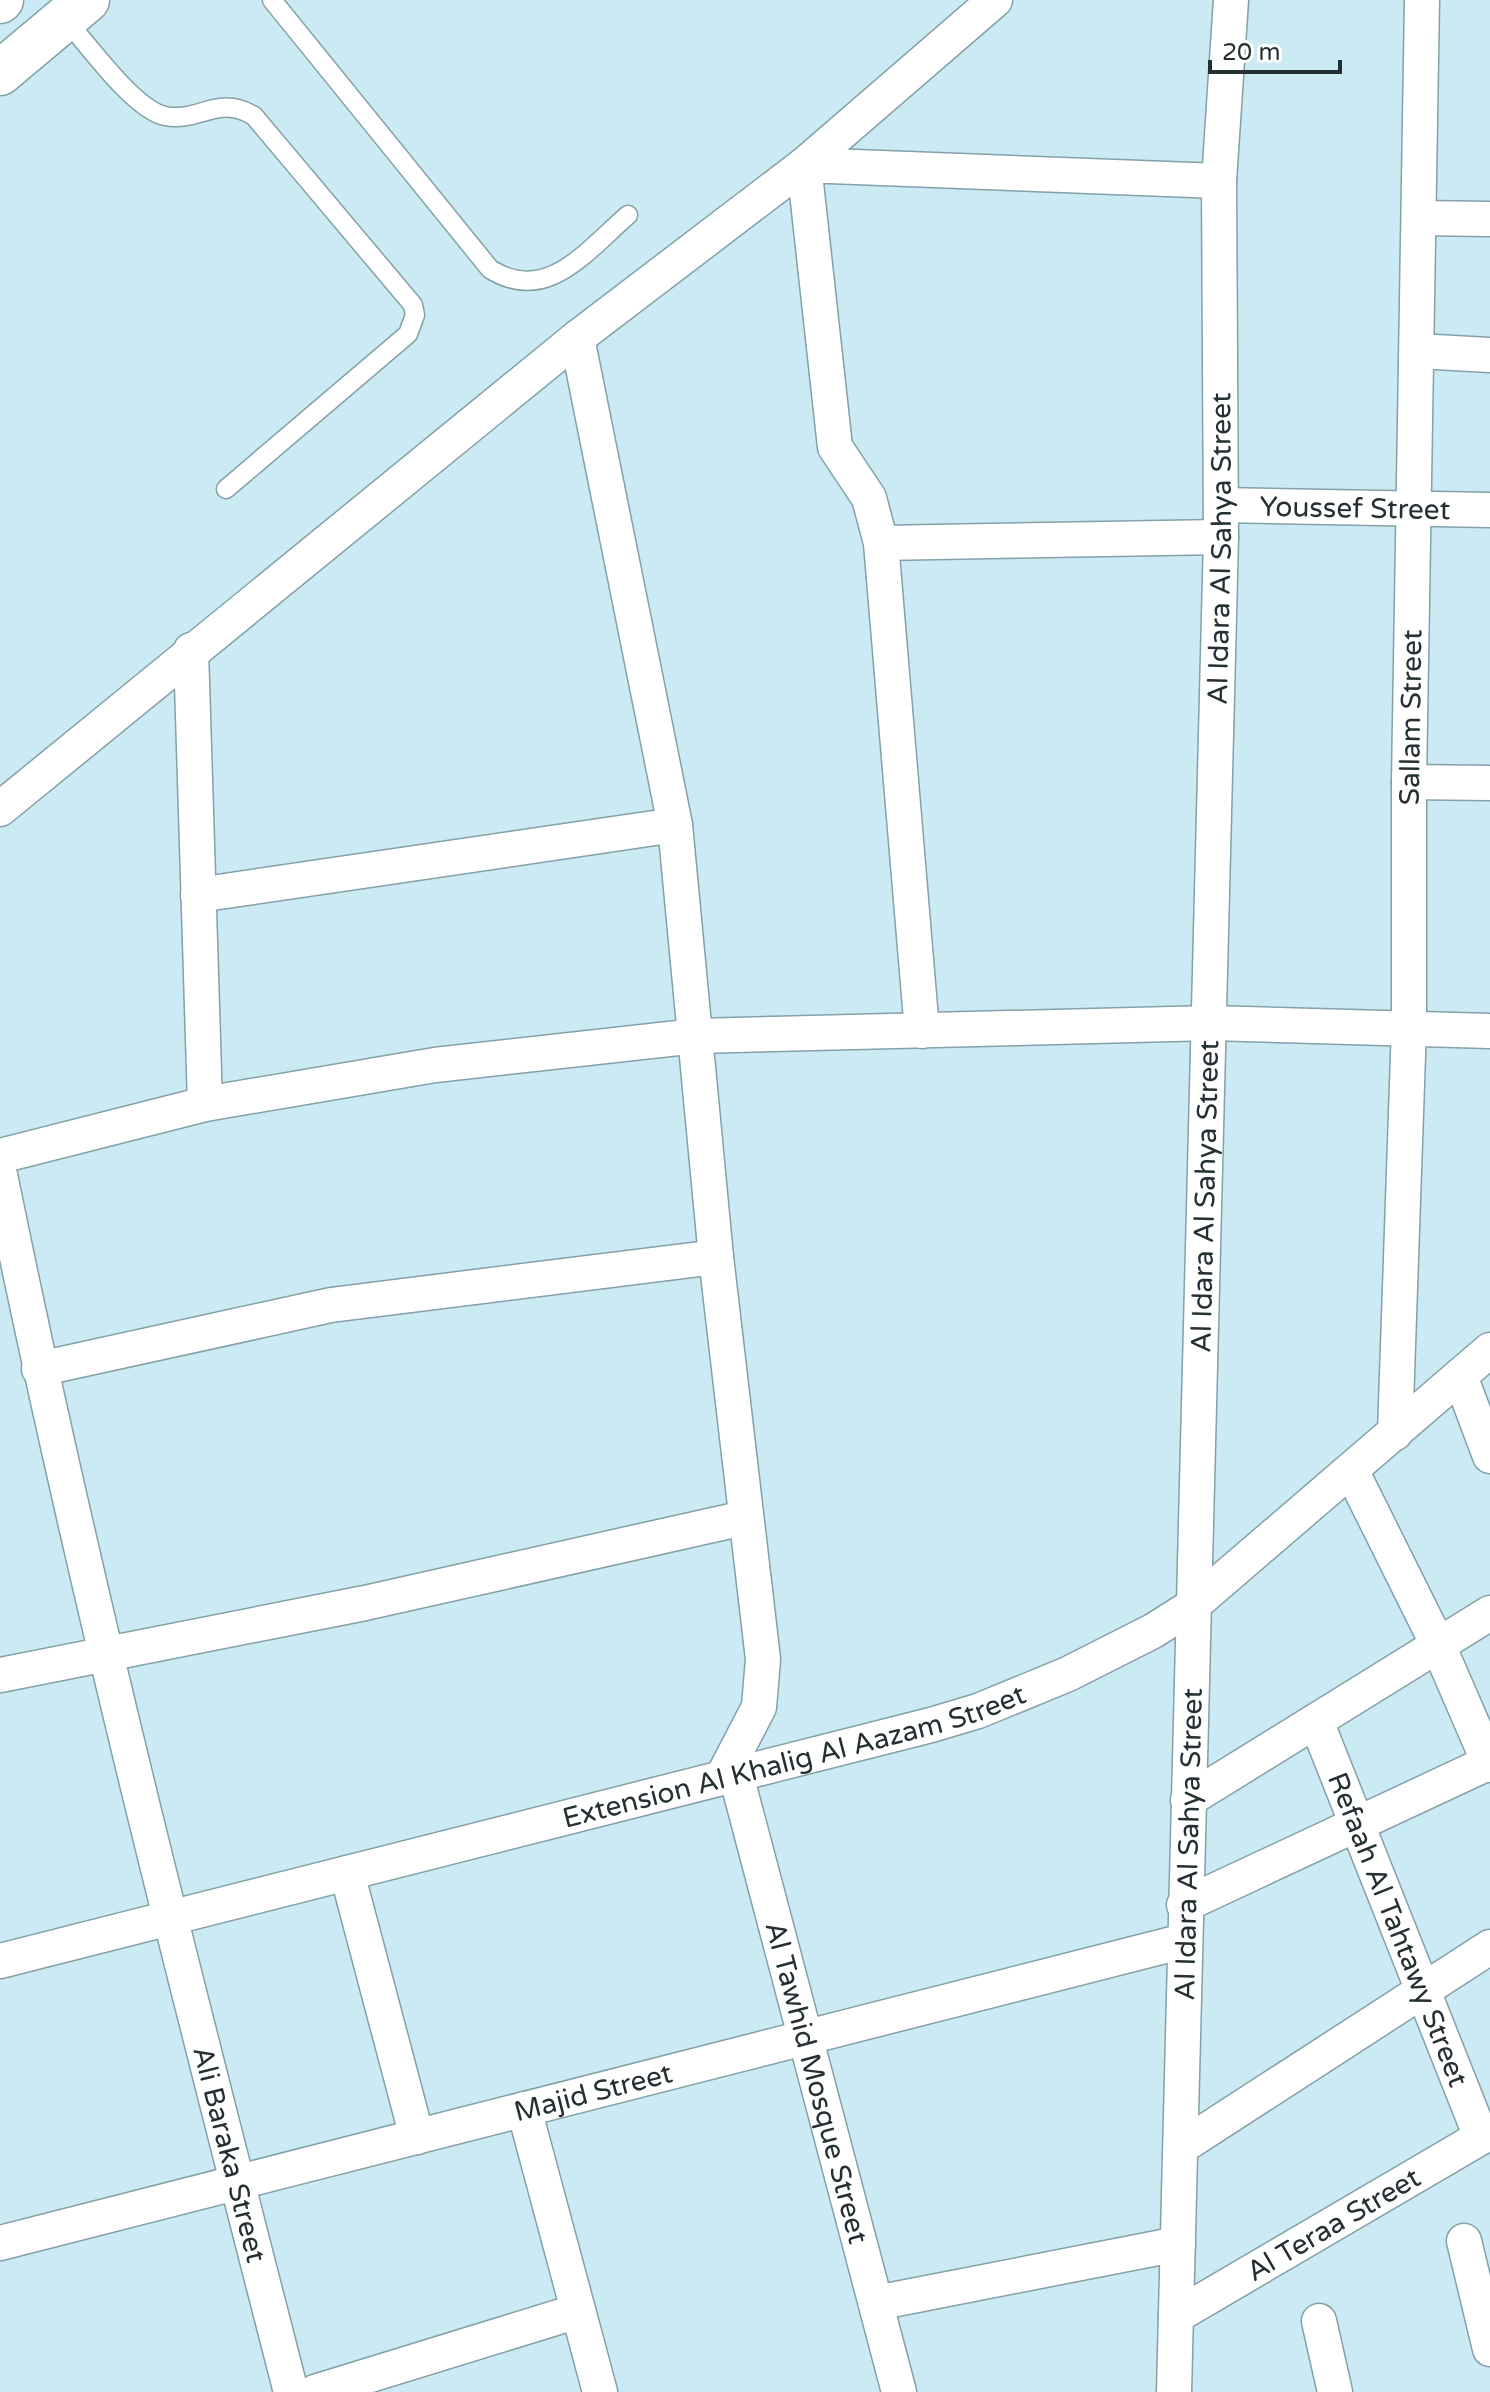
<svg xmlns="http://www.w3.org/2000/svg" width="1490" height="2392" viewBox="0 0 1490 2392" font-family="'Varela Round',sans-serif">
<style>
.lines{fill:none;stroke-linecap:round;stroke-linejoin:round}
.service-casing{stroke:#84a0a9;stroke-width:21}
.minor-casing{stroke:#84a0a9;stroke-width:37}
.tertiary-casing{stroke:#84a0a9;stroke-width:47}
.service{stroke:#fff;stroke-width:18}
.minor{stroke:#fff;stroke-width:34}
.tertiary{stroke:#fff;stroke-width:44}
.labels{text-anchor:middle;stroke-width:8;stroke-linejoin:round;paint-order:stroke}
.street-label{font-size:28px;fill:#243033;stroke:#fff}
</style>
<rect width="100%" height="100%" fill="#cbeaf3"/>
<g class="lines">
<g class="service-casing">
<g id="service">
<path d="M272,0L490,269C547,305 586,251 628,215"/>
<path d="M65,19C87,43 134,110 165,116C199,123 218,94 254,116L413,305L415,315L408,334L226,489"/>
</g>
</g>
<g class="minor-casing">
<g id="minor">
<polyline points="1419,218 1490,219"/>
<polyline points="577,338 675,825 716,1257 763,1659 759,1707 723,1776"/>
<polyline points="1417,351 1490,355"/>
<path id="s1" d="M1221,505L1490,510"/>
<polyline points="881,543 1221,537"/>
<polyline points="191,650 205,1104"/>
<polyline points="1409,782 1490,783"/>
<polyline points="0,809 577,338 804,165 995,0"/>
<polyline points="198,895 675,825"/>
<polyline points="922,1031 881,543 869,498 835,447 804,165 1219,181"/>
<polyline points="0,1156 205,1104 435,1065 696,1036 1211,1023 1490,1031"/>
<path id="s2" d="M0,1175C83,1584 187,1988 291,2392"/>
<polyline points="39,1369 331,1305 716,1257"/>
<polyline points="1460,1376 1490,1456"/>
<path id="s3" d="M1395,1433L1409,1026V782L1422,0"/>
<polyline points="1351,1470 1438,1645 1490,1765"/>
<polyline points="0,1675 365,1603 744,1518"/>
<path id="s4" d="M1316,1721L1481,2137"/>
<path id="s5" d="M736,1775L899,2392"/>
<polyline points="1188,1800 1490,1613"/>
<polyline points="347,1873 417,2137"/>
<polyline points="1184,1905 1490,1762"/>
<path id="s6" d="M0,1961L931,1725L978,1711L1068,1674L1153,1631L1191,1607L1490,1350"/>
<polyline points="524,2109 600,2392"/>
<polyline points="1181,2147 1490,1947"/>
<polyline points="1464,2241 1490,2349"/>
<path id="s7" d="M0,2243L1184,1941"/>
<polyline points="876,2303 1178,2244"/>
<path id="s8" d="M1176,2316L1490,2132"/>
<polyline points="1319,2321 1335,2392"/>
<polyline points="315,2392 578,2311"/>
<path id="s9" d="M1174,2392L1221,537L1219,181L1231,0"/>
</g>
</g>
<g class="tertiary-casing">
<g id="tertiary">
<polyline points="0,1 1,0"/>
<polyline points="0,73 87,0"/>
</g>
</g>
<use href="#service" class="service"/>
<use href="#minor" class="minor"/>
<use href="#tertiary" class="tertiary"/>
</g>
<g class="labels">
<g class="street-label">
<text dy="10" stroke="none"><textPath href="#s1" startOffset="134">Youssef Street</textPath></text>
<text dy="10" stroke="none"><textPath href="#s9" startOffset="1844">Al Idara Al Sahya Street</textPath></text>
<text dy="10" stroke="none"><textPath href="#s3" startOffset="716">Sallam Street</textPath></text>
<text dy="10" stroke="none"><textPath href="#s9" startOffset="1196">Al Idara Al Sahya Street</textPath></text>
<text dy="10" stroke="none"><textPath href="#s6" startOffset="820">Extension Al Khalig Al Aazam Street</textPath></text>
<text dy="10" stroke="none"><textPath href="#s9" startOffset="548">Al Idara Al Sahya Street</textPath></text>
<text dy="10" stroke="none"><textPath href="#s4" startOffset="224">Refaah Al Tahtawy Street</textPath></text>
<text dy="10" stroke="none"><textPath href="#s5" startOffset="318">Al Tawhid Mosque Street</textPath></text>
<text dy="10" stroke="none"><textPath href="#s7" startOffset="612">Majid Street</textPath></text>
<text dy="10" stroke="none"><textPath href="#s2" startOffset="1006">Ali Baraka Street</textPath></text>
<text dy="10" stroke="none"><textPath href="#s8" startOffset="182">Al Teraa Street</textPath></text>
</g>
</g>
<path d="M1210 60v12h130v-12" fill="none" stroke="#243033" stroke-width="4"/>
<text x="1222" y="60" font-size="24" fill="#243033" stroke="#ffffff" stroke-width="6" paint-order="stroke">20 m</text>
</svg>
